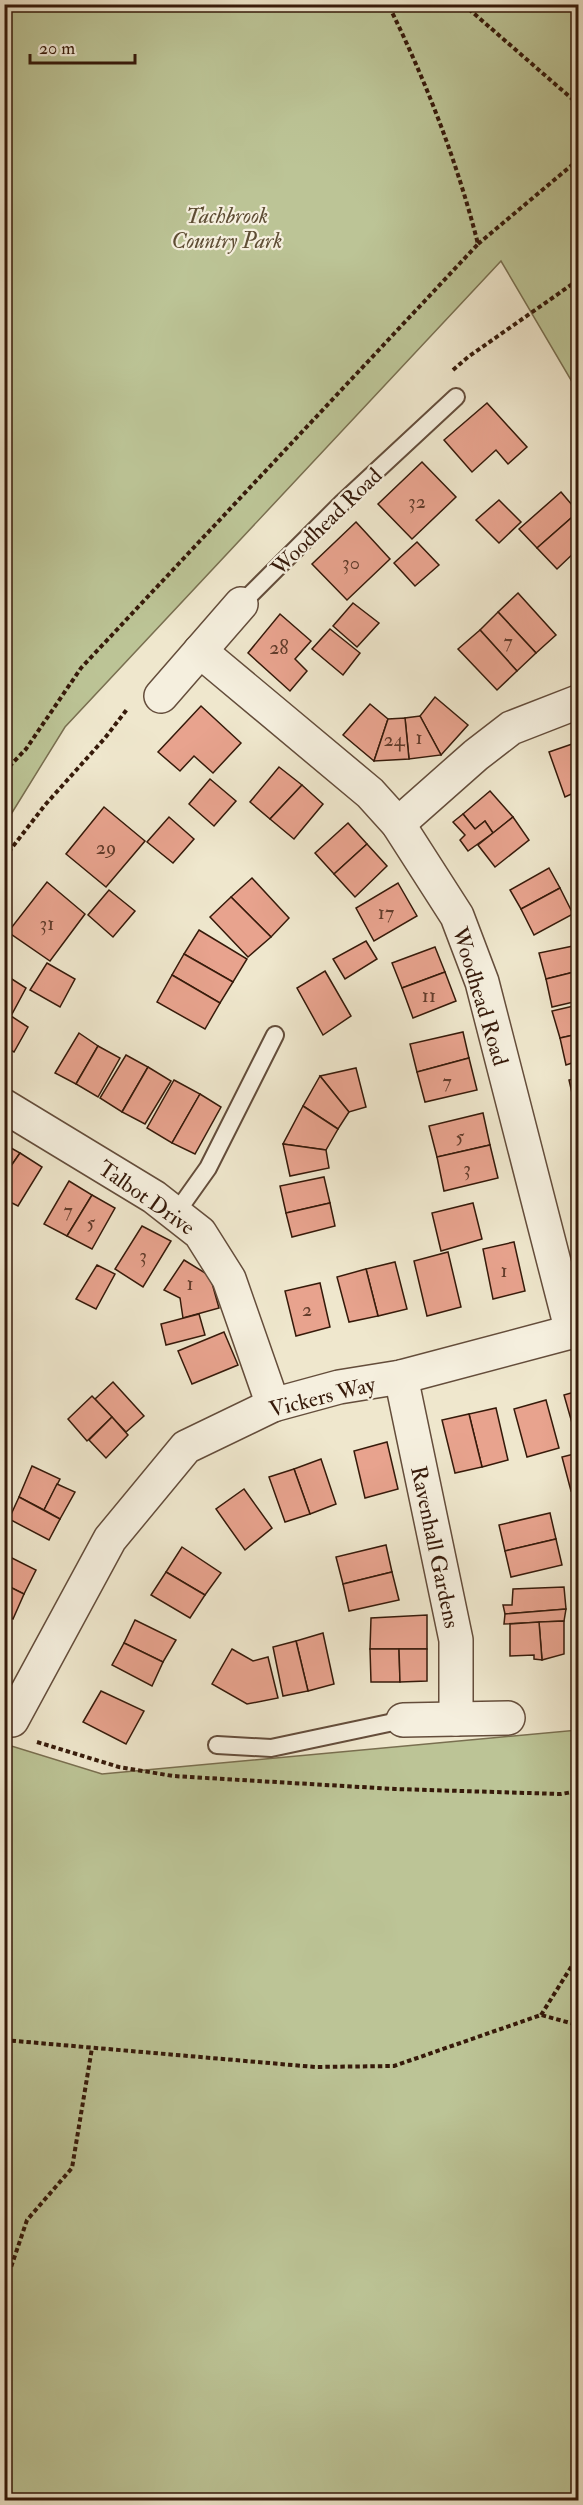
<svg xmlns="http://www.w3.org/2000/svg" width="583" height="2505" viewBox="0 0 583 2505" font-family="'IM FELL Double Pica',serif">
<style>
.green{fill:#bcc496;stroke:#796f50;stroke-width:1.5}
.building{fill:#e8a38e;stroke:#361a0a;stroke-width:1.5}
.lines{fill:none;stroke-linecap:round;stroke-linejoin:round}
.lane-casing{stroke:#644d3b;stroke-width:20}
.street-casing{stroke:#644d3b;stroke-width:36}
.path{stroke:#361a0a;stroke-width:4;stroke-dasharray:4.5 3;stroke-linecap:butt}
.lane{stroke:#f5efde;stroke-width:16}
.street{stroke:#f5efde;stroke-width:33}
.labels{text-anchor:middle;stroke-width:4.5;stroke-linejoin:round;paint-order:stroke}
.number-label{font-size:20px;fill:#623c2b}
.park-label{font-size:22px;font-style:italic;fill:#5e4d34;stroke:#f5efde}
.street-label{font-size:22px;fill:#361a0a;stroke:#f5efde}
</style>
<rect width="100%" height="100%" fill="#efe7cd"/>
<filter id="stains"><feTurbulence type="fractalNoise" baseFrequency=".00333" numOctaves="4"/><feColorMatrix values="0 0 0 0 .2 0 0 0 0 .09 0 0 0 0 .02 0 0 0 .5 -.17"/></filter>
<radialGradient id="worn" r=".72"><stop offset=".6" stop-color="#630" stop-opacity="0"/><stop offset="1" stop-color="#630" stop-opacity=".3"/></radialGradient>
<g class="green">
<polygon points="5,4 578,5 578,392 501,261 65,727 5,824"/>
<polygon points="578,1730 578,2500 5,2500 5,1744 102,1774"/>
</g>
<g class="building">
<polygon points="487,403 527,447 508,464 496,450 472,472 444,440"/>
<polygon points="422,462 456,497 412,539 378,504"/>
<polygon points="561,492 578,512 537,548 519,529"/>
<polygon points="499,500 521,522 499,543 476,520"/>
<polygon points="578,512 578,549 557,569 537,548"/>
<polygon points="356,522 390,559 347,600 312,564"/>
<polygon points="417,542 439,565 415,586 394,563"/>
<polygon points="578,556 578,568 573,561"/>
<polygon points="518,593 556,635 536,653 498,612"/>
<polygon points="353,603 379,623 357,647 333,626"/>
<polygon points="498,612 536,653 517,671 480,630"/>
<polygon points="280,614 311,641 295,659 307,671 290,691 248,653"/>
<polygon points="330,629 360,653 343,675 312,649"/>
<polygon points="480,630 517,671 497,690 458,649"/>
<polygon points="435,697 468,725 441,755 420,716"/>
<polygon points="370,704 388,719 374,761 343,735"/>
<polygon points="201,706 241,743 213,773 194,756 180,771 158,752"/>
<polygon points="420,716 441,755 409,759 405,718"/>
<polygon points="405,718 409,759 374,761 388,719"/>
<polygon points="575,743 578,753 578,791 565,797 549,752"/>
<polygon points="279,767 302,785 270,819 250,802"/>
<polygon points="210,779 236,801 214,826 189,804"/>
<polygon points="302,785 323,804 294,839 270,819"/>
<polygon points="490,791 513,817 493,833 485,821 475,829 463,814"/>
<polygon points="104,807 145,841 106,887 66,854"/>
<polygon points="463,814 475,829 485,821 493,833 468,851 460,840 465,835 453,822"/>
<polygon points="169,817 194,839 173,863 147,842"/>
<polygon points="513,817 529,840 495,867 478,845"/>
<polygon points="348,823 367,844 334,874 315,853"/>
<polygon points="367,844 387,866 355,897 334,874"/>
<polygon points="549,868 560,888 521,909 510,890"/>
<polygon points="252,878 289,918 271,937 231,897"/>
<polygon points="47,882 85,914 50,961 8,932"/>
<polygon points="398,883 417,916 374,941 356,908"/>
<polygon points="560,888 573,914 534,935 521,909"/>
<polygon points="109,890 135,911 113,937 88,915"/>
<polygon points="231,897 271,937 248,957 210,917"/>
<polygon points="199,930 247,959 233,982 184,954"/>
<polygon points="366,941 377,959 345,979 333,959"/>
<polygon points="578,945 578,971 546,979 539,953"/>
<polygon points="435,947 445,972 402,988 392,963"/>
<polygon points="184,954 233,982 220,1003 172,975"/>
<polygon points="47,963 75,979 60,1007 30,990"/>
<polygon points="325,971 351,1016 323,1035 297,988"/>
<polygon points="578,971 578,1001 552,1007 546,979"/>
<polygon points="445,972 456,1001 413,1018 402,988"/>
<polygon points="4,974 26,988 11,1016 28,1027 14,1052 4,1046"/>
<polygon points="172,975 220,1003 205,1029 157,1002"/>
<polygon points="578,1005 578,1034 560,1038 552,1011"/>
<polygon points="463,1032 469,1058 417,1072 410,1044"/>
<polygon points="79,1033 98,1046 76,1084 55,1073"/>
<polygon points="578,1034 578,1061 566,1065 560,1038"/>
<polygon points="98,1046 120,1058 98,1097 76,1084"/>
<polygon points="126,1055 148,1067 122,1112 100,1098"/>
<polygon points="469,1058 477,1090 425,1102 417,1072"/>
<polygon points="148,1067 171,1081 145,1124 122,1112"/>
<polygon points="356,1068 366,1107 349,1112 320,1076"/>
<polygon points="320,1076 349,1112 338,1129 303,1106"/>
<polygon points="578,1078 578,1105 575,1106 569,1080"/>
<polygon points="174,1080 200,1094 172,1143 147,1128"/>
<polygon points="200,1094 221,1107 195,1154 172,1143"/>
<polygon points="578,1105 578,1125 575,1106"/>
<polygon points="303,1106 338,1129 326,1150 283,1144"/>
<polygon points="483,1113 490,1145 437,1157 429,1126"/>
<polygon points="4,1144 20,1153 4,1176"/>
<polygon points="283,1144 326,1150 329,1168 290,1176"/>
<polygon points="490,1145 498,1178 444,1191 437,1157"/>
<polygon points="20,1153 42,1167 18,1206 4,1199 4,1176"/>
<polygon points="324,1177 330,1203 286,1213 280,1186"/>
<polygon points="69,1181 92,1195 67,1236 44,1224"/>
<polygon points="92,1195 115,1208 92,1249 67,1236"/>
<polygon points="330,1203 335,1226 292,1237 286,1213"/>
<polygon points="473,1203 482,1239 441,1251 432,1213"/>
<polygon points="142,1226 171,1241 143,1287 115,1269"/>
<polygon points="514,1242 525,1291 493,1299 483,1249"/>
<polygon points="448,1252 461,1307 427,1316 414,1261"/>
<polygon points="184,1260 210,1276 219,1308 183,1318 180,1298 164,1290"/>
<polygon points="395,1262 407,1309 378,1316 366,1269"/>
<polygon points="97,1265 115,1274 96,1309 76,1299"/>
<polygon points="366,1269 378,1316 349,1322 337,1277"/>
<polygon points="320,1283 330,1327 296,1336 285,1291"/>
<polygon points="199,1314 205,1335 166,1345 161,1324"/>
<polygon points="224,1332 238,1365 192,1384 178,1351"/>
<polygon points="113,1382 144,1416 126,1432 95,1399"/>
<polygon points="578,1391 578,1437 576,1437 564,1395"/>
<polygon points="92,1396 112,1417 87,1441 68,1419"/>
<polygon points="546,1400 559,1448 527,1457 514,1409"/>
<polygon points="496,1408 508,1460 482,1467 469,1414"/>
<polygon points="469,1414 482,1467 455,1473 442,1420"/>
<polygon points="112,1417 128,1435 106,1458 89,1440"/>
<polygon points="387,1442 398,1489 365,1498 354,1451"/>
<polygon points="578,1453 578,1489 571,1491 562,1457"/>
<polygon points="321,1459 336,1504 310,1514 294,1469"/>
<polygon points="32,1466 60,1479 44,1510 19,1497"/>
<polygon points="294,1469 310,1514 285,1522 269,1477"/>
<polygon points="57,1484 75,1492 60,1519 44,1510"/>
<polygon points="244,1489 272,1528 245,1550 216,1509"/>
<polygon points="19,1497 60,1519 49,1540 9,1519"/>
<polygon points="550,1513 556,1539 505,1551 499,1525"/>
<polygon points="556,1539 562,1565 511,1577 505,1551"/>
<polygon points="386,1545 392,1572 343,1584 336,1557"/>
<polygon points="182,1547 221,1573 205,1595 166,1572"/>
<polygon points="4,1554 36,1570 24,1594 4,1584"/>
<polygon points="166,1572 205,1595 190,1618 151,1595"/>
<polygon points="392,1572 399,1600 349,1611 343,1584"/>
<polygon points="4,1584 24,1594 13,1619 4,1614"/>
<polygon points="564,1587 566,1609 505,1614 503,1605 512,1605 513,1589"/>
<polygon points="566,1609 564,1621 504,1624 505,1614"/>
<polygon points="427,1615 427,1649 370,1649 371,1618"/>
<polygon points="135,1620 176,1640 163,1662 124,1643"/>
<polygon points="564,1621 564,1654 542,1660 539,1622"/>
<polygon points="539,1622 542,1660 534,1659 534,1655 510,1656 510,1624"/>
<polygon points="323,1633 334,1684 308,1691 296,1641"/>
<polygon points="296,1641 308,1691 283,1696 273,1647"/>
<polygon points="124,1643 163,1662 152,1686 112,1665"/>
<polygon points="232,1649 253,1661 268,1657 278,1698 247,1704 212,1684"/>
<polygon points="370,1649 399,1649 400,1682 371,1682"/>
<polygon points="399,1649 427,1649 427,1681 400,1682"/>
<polygon points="101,1691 144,1711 126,1744 83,1722"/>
</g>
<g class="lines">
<g class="lane-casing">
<g id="lane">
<polyline points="241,604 343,502 456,397"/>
<polyline points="176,1213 208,1168 275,1035"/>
<polyline points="217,1745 271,1748 403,1720"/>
</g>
</g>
<g class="street-casing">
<g id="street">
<polyline points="200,651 370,793 398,824 457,916 482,982 572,1332"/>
<polyline points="161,696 241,604"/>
<polyline points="398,824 476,755 511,728 578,702"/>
<polyline points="4,1106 154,1197 200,1233 229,1279 273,1405"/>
<polyline points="401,1377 456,1640 456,1719"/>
<polyline points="4,1717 12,1720 110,1539 186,1447 273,1405 339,1387 401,1377 578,1330"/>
<polyline points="403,1720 508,1718"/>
</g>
</g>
<g class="path">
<polyline points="463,4 578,104"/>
<polyline points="478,244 578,160"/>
<polyline points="453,370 468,357 578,280"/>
<path d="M4,772L26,749L81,668L478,244C457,161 426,81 388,4"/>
<polyline points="4,858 45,805 105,738 128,708"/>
<polyline points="37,1742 119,1767 173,1776 395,1789 561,1794 578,1791"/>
<polyline points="541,2015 578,1956"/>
<polyline points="4,2040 315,2067 394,2066 541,2015 578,2025"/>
<polyline points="4,2288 27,2220 72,2168 92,2048"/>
</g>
<use href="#lane" class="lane"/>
<use href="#street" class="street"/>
</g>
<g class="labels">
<g class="number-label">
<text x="417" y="508">32</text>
<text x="351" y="569">30</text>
<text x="508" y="648">7</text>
<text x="279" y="654">28</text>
<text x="419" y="744">1</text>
<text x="394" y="746">24</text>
<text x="106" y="854">29</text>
<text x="386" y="919">17</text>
<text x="47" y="930">31</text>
<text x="429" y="1002">11</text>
<text x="447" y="1088">7</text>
<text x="460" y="1143">5</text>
<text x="467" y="1175">3</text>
<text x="68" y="1217">7</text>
<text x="91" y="1229">5</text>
<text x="143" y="1262">3</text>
<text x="504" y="1277">1</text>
<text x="190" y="1290">1</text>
<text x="307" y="1316">2</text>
</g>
<g class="park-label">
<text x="227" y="223">Tachbrook<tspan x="227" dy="25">Country Park</tspan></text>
</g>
<g class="street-label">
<text transform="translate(326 521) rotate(-44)" y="8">Woodhead Road</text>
<text transform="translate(481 996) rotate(73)" y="8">Woodhead Road</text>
<text transform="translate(147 1197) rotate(35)" y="8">Talbot Drive</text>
<text transform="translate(322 1396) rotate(-14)" y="8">Vickers Way</text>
<text transform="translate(436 1547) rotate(78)" y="8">Ravenhall Gardens</text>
</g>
</g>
<rect width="583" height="2505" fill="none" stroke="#efe7cd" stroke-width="24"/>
<rect x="6" y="6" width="571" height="2493" fill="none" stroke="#361a0a" stroke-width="3"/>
<rect x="12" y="12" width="559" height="2481" fill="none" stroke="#361a0a" stroke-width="1.5"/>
<path d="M30 54v9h105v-9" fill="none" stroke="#361a0a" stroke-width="3"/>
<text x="39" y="54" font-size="18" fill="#361a0a" stroke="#f5efde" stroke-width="4.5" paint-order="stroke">20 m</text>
<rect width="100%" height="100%" filter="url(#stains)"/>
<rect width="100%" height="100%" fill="url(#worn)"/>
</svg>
